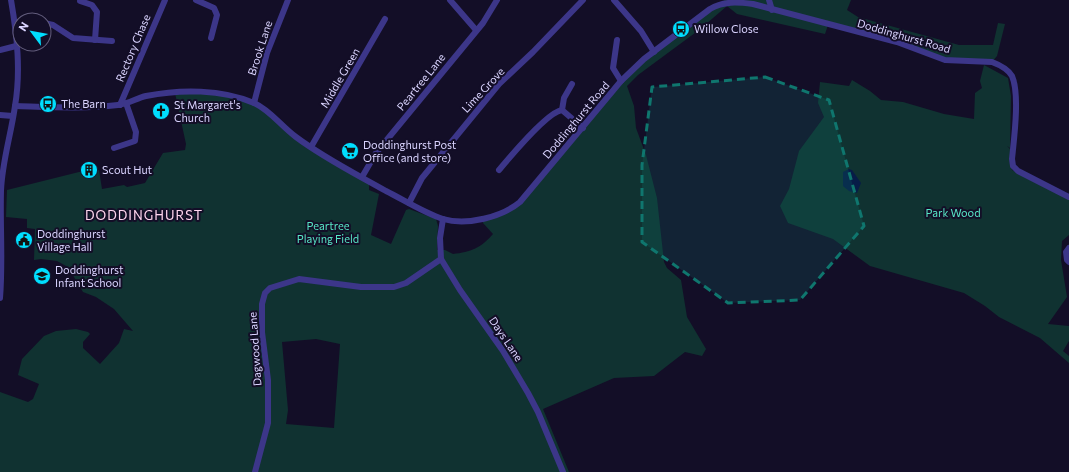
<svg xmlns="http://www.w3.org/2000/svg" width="1069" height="472" viewBox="0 0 1069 472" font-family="Commissioner,sans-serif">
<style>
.green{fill:#103231;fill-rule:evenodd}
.water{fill:#071c47}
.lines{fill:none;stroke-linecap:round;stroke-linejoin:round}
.minor{stroke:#3c3689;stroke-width:6}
.marked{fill:#0f766e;fill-opacity:0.2;stroke:#0f766e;stroke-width:3;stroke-dasharray:8 5;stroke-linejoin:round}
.labels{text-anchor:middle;stroke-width:4;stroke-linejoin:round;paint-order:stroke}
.poi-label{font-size:11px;fill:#dad4ff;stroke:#130e27;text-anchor:start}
.street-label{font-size:11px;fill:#dad4ff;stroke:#130e27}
.park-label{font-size:11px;fill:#58e7c7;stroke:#130e27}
.quarter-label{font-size:13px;letter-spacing:1px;fill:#ffd6ef;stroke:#130e27}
</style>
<rect width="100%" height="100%" fill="#130e27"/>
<g class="green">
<path d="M724,0H851L847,10L858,17L959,45H993L998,23L1005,24L997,56L992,62L945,60L897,42L828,25L825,34L737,14L727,6L699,30L638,75L627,86L634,106L636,128L646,155L657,198L664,262L667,268L681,280L687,317L706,349L702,356L685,352L654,376L614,378L543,409L569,472H0V392L28,402L33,399L39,384L18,375L22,359L44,336L56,331L76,329L88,332L90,334L83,342V348L100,364L119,343L124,329L133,331L114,309L96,297L83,292L68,267L57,261L41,259L34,260L35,229L27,228V219L6,217L7,190L79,172H94L99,170L102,189L124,185L127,187L145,183L163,153L185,150L186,144L175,93L226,94L254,103L304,146L369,184V190L379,194L371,235L391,244L406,210L409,209L436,219L438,226L437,250H445L453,254C471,252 481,248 493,234L483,223V218L513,208L644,59L723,3ZM316,339L340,344L334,428L286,424L288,410L282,342Z"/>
<polygon points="984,65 1008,78 1011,96 1010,148 1007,146 1011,150 1012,170 1069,198 1069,235 1062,241 1061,260 1067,297 1048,324 1069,326 1069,341 1063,351 1069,356 1069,363 1040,338 999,317 985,306 964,293 870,266 833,239 788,223 780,206 789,189 799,151 824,117 818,103 820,82 849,86 852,80 870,91 881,100 903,102 944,114 974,119 975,93 982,88 980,81"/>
</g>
<polygon class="water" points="849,169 852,170 861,183 857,193 849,191 843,186 843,172"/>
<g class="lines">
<g class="minor">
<polyline points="196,0 214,8 217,15 211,38"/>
<polyline points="450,0 476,30"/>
<polyline points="614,0 641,31 654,52"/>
<polyline points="769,0 772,10"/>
<polyline points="80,1 92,5 97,12 95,40"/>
<polyline points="44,23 53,25 73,38 112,41"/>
<polyline points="617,40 613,68 621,81"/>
<polyline points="0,50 16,46"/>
<polyline points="254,103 267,53 288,0"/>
<polyline points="120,105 165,0"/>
<path d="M15,106C50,107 84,109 118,105C128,104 137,98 146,96C180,89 222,89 254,103C270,110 281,126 296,137C324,158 356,174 386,191C404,200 424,213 443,219C467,226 502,217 520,202L621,81L644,59L710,9C724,1 737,2 753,4L897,42L945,60L992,62C1000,65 1008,69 1012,76C1020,94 1014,139 1012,159L1013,166L1018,171L1069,197"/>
<polyline points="562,110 564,98 572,84"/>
<polyline points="0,115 13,116"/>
<polyline points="311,147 385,19"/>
<polyline points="114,148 135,141 136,132 126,103"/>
<path d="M499,170C510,157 547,112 562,110L583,128"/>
<polyline points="362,177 376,153 483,23 497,0"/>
<polyline points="409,203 422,178 499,84 533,52 583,0"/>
<polyline points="443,219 440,238 441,259 460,290 503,351 528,393 538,412 563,472"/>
<polyline points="1069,248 1066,252 1067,260 1069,262"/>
<path d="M0,298C3,262 0,227 1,191C2,162 11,135 15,106C21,71 17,35 11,0"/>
<polyline points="255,472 268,423 268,380 262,332 262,304 265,293 270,288 299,279 361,287 394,287 406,283 441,259"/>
</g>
</g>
<path class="marked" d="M765,77L829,100L864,226L800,300L728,303L642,242V165L652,87Z"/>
<defs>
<g id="bus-disc" transform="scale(0.9)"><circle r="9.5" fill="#00deff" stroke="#130e27"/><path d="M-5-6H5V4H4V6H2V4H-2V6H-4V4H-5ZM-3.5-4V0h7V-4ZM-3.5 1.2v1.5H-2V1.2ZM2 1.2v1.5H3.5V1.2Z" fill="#111"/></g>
<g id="church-disc" transform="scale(0.9)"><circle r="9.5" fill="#00deff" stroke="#130e27"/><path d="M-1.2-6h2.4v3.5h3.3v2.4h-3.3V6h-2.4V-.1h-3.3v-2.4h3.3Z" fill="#111"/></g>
<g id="supermarket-disc" transform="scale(0.9)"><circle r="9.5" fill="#00deff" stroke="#130e27"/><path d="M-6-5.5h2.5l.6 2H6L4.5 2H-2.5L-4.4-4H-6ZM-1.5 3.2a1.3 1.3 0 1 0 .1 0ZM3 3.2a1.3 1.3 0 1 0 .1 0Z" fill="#111"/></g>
<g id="building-disc" transform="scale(0.9)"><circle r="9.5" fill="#00deff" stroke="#130e27"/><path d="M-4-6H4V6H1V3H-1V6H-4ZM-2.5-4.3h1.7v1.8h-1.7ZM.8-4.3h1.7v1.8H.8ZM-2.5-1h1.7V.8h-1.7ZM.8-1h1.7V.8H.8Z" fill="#111"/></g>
<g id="civic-disc" transform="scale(0.9)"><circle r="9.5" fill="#00deff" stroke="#130e27"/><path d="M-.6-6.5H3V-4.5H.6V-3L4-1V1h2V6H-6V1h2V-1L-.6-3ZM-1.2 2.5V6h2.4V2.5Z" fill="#111"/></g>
<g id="school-disc" transform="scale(0.9)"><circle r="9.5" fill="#00deff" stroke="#130e27"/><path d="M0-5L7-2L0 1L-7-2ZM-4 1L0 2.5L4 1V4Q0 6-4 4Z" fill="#111"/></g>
</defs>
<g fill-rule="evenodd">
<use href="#bus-disc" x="681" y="29"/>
<use href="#bus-disc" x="48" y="104"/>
<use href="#church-disc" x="161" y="111"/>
<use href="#supermarket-disc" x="350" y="151"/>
<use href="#building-disc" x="89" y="170"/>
<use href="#civic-disc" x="24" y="240"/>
<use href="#school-disc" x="42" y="276"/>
</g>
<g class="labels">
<g class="poi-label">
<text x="694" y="33">Willow Close</text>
<text x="61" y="108">The Barn</text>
<text x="174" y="109">St Margaret's<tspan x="174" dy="13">Church</tspan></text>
<text x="363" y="149">Doddinghurst Post<tspan x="363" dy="13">Office (and store)</tspan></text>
<text x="102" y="174">Scout Hut</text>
<text x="37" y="238">Doddinghurst<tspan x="37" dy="13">Village Hall</tspan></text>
<text x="55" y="274">Doddinghurst<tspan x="55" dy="13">Infant School</tspan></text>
</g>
<g class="street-label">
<text transform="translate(904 36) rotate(16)" y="4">Doddinghurst Road</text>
<text transform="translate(133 48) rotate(-67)" y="4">Rectory Chase</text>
<text transform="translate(260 48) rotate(-72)" y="4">Brook Lane</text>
<text transform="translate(340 78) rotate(-60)" y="4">Middle Green</text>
<text transform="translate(421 82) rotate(-51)" y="4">Peartree Lane</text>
<text transform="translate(483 90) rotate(-47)" y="4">Lime Grove</text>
<text transform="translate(576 120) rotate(-50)" y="4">Doddinghurst Road</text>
<text transform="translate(506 339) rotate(56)" y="4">Days Lane</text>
<text transform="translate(255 349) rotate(-94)" y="4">Dagwood Lane</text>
</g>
<g class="park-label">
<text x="953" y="217">Park Wood</text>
<text x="328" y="230">Peartree<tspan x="328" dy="13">Playing Field</tspan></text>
</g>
<g class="quarter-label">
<text x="144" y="220">DODDINGHURST</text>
</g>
</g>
<g transform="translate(32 32) rotate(302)"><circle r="19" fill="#130e27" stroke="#635d7d"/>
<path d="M0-3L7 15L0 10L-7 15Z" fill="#00deff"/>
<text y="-6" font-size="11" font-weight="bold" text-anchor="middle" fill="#dad4ff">N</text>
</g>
</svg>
